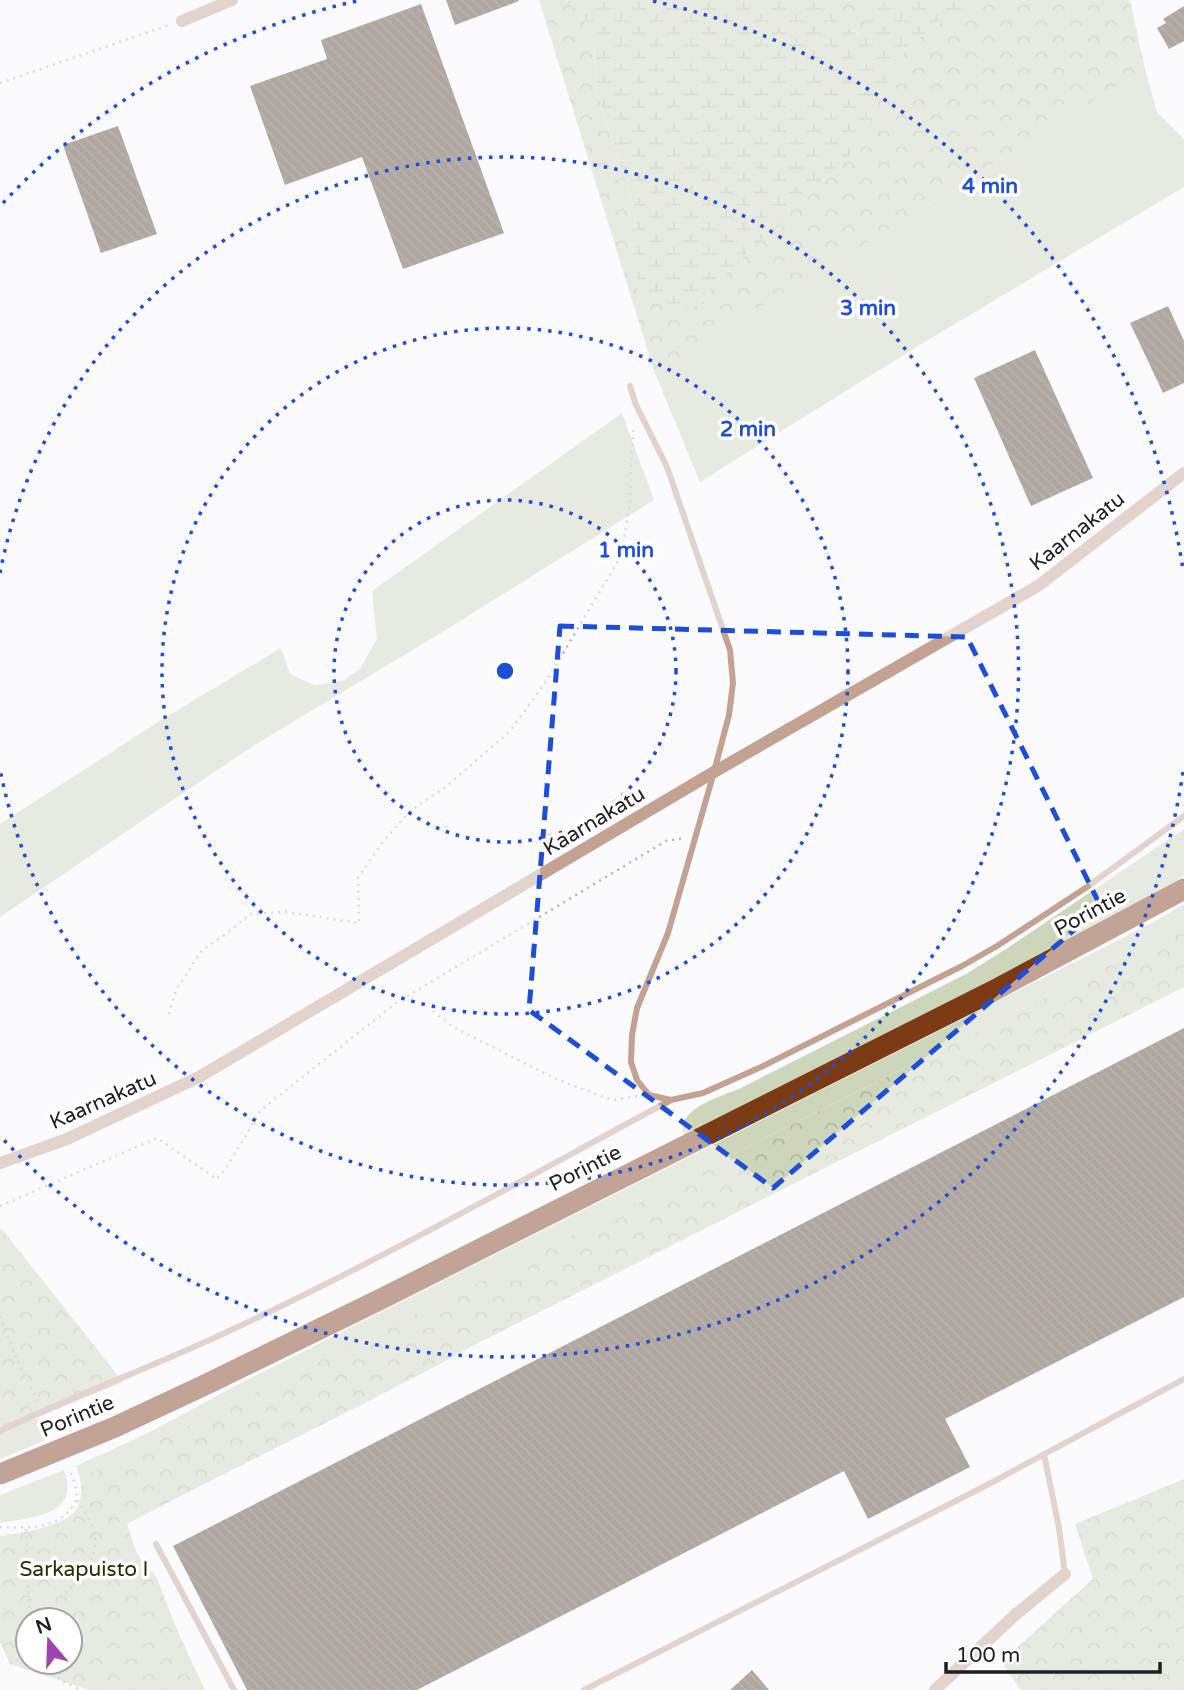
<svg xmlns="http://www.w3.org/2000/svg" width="1184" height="1690" viewBox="0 0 1184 1690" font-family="'Varela Round',sans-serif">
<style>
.green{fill:#cdd6bb}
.forest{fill:url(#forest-crowns);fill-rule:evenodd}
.wetland{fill:url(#wetland-marsh)}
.building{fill:url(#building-back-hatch)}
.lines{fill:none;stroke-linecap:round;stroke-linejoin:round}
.path{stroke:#b4b4b8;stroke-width:2.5;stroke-dasharray:2 5;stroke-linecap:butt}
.lane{stroke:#c3a291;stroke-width:6}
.street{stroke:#c3a291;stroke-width:12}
.highway{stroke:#7a3b14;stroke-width:21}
.marked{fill:none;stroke:#1d4ed8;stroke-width:5;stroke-dasharray:14 9;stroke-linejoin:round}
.ring{fill:none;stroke:#1d4ed8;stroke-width:3.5;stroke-dasharray:3.5 7}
.labels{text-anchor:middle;stroke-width:7;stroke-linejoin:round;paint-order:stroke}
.street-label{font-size:21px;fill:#1f1f23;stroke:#fff}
.park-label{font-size:21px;fill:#253000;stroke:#fff}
.centre{fill:#1d4ed8;stroke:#fff;stroke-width:3.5}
.ring-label{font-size:21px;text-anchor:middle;font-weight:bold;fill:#1d4ed8;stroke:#fff;stroke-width:7;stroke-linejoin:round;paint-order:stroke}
</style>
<defs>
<pattern id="forest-crowns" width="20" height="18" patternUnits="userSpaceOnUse" patternTransform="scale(1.75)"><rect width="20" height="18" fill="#cdd6bb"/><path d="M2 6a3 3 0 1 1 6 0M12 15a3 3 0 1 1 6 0" fill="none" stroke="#b0b7a0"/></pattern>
<pattern id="wetland-marsh" width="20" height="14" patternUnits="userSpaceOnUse" patternTransform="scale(1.75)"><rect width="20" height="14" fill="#cdd6bb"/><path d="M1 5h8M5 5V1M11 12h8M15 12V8" fill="none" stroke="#b0b7a0"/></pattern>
<pattern id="building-back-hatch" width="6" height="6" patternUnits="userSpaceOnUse" patternTransform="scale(1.75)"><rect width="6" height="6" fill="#55412e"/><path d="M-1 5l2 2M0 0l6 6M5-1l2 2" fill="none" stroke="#6a5a4b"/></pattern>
</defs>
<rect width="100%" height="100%" fill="#fbfbff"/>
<g class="green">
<polygon points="1145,69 1157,112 1184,139 1184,187 923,343 700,482 654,371 904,220"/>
<polygon points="622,413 654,500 444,631 253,746 0,917 0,824 161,720 281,648 290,674 314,685 342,681 359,670 377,639 372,591"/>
<path d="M1184,829V876L1135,905L1021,965L684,1138C684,1134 682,1130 683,1126C685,1107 723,1095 739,1089L966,974L1006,949Z"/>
<polygon points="1184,904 1184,927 424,1310 80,1478 76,1466 146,1434 237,1385 429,1288 1152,923"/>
<polygon points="38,1418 48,1439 0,1459 0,1436 29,1421"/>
<path d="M64,1470C81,1516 32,1517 0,1523V1495Z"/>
</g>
<g class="forest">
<polygon points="539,0 566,0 593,29 597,93 635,210 633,259 703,306 710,288 851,155 904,51 935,25 987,5 991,0 1130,0 1145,69 904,220 654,371"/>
<polygon points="824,0 885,0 860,34 840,25"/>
<path d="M1184,927V987L482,1341C366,1405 245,1462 127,1524L136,1551L145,1565L156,1576L178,1632L205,1690H89L10,1664L0,1642V1536C19,1533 63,1527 75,1511C82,1502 82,1488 80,1478L424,1310ZM28,1620H70V1662H28Z"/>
<polygon points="0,1229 2,1229 123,1382 29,1421 0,1436"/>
<polygon points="1184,1479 1184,1690 1021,1690 1001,1662 1093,1579 1075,1524"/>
</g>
<polygon class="wetland" points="566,0 824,0 840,25 859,34 885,0 991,0 987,5 935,25 904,51 851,155 710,288 703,306 667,309 638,290 633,259 635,210 597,93 593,29"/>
<g class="building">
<polygon points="446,0 518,0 519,1 455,25"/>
<polygon points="421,4 504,233 403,269 362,157 285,185 250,86 327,59 321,40"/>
<polygon points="1184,6 1184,41 1169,49 1157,28 1166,23 1163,19"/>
<polygon points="118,126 157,234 101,253 63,145"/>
<polygon points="1168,306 1184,341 1184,383 1163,393 1130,323"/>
<polygon points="1035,350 1093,478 1031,506 974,378"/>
<polygon points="1184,1028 1184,1297 945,1419 970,1467 868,1519 844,1471 417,1690 247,1690 173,1546"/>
<polygon points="752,1670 769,1690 730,1690"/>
</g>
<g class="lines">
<g class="path">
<polyline points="0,83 169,25"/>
<polyline points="433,1011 453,1027 558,1080 612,1100 639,1096"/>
<polyline points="169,1014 176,990 202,950 226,934 250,914 286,912 359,923 358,878 382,843 409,812 447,786 511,730 545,683 620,558 630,505 631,462 634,426"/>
<polyline points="0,1206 157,1138 217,1179 228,1165 261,1110 396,1003 666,841 685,838"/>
<polyline points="0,1316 18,1362 38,1402"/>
<polyline points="47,1420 53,1433"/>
<path d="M0,1527C23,1528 51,1530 68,1512C72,1508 76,1503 76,1498C78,1489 73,1479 70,1471"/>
<polyline points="26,1529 29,1610 32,1620"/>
<path d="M43,1620C59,1592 103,1570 94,1533C91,1520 83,1509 76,1498"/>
<path d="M44,1662C50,1677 68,1684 82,1690"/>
<polyline points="10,1664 28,1655"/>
</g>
<g class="lane">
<polyline points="630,386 636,405 667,467 730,650 733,683 729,715 714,772 668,933 637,1008 632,1035 631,1062 637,1080 649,1095 671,1100 703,1093 761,1067 962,966 997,946 1087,887 1184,816"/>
<path d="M0,1431C75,1395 153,1367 229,1331C379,1261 524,1179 671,1100"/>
<polyline points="1044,1454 1059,1528 1065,1574"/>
<polyline points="156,1544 234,1690"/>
<polyline points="584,1690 989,1484 1184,1379"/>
</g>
<g class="street">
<polyline points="182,21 232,0"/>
<polyline points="0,1163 67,1139 199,1077 714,772 1038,586 1184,473"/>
<polyline points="935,1690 1015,1615 1065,1574"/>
</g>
<polyline class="highway" points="0,1474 115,1427 209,1383 381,1299 993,991 1184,889"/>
</g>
<path d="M0 0H1184V1690H0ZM560,626L967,637L1101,907L773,1188L529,1010Z" fill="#fbfbff" fill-opacity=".55" fill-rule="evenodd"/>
<path class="marked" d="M560,626L967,637L1101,907L773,1188L529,1010Z"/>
<g class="ring">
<circle cx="505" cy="671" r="171"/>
<circle cx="505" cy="671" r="343"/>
<path d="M0 573A514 514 0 1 1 0 769"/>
<path d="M1183 772A686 686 0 0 1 3 1139M3 203A686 686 0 0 1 357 1M653 1A686 686 0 0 1 1183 570"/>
</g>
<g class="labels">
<g class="street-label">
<text transform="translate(1077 531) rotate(-38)" y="7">Kaarnakatu</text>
<text transform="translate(594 821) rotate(-31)" y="7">Kaarnakatu</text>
<text transform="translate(1090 912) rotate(-28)" y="7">Porintie</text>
<text transform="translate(103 1100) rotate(-24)" y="7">Kaarnakatu</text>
<text transform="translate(585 1168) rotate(-27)" y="7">Porintie</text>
<text transform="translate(77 1416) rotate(-23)" y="7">Porintie</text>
</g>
<g class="park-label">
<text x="84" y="1576">Sarkapuisto I</text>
</g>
</g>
<circle cx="505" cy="671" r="10" class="centre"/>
<g class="ring-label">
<text x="990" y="193">4 min</text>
<text x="868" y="315">3 min</text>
<text x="748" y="436">2 min</text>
<text x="626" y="557">1 min</text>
</g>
<g transform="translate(49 1641) rotate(341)"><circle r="33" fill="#ffffff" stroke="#a5a5a7" stroke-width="2"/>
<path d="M0-5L12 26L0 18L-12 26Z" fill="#9e43af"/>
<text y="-10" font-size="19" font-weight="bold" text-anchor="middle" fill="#1f1f23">N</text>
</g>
<path d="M946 1662v10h214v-10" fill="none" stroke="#1f1f23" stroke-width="3.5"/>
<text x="956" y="1662" font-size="21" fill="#1f1f23" stroke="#ffffff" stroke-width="5" paint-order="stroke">100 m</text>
</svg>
